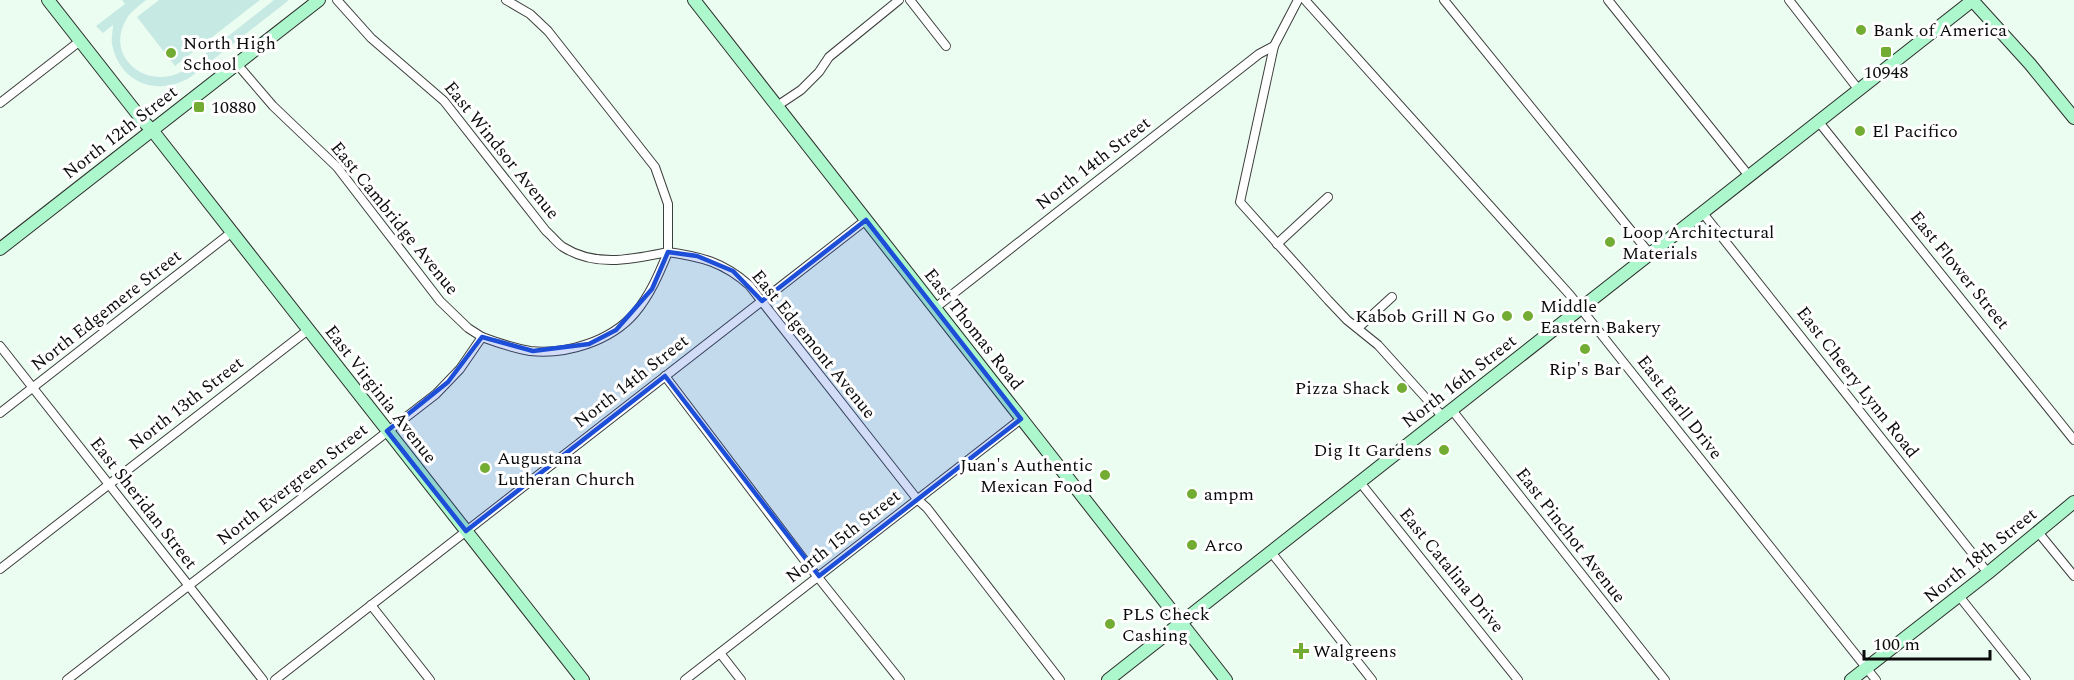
<svg xmlns="http://www.w3.org/2000/svg" width="2074" height="680" viewBox="0 0 2074 680" font-family="Spectral,serif">
<style>
.pitch{fill:#c6e9e4}
.lines{fill:none;stroke-linecap:round;stroke-linejoin:round}
.street-casing{stroke:#3e3e3e;stroke-width:10}
.secondary-casing{stroke:#2d2d2d;stroke-width:14}
.street{stroke:#fff;stroke-width:8}
.secondary{stroke:#acf7cb;stroke-width:12}
.marked{fill:#1d4ed8;fill-opacity:0.2;stroke:#1d4ed8;stroke-width:4.5;stroke-linejoin:round}
.poi-dot{fill:#73ac32;stroke:#fff;stroke-width:2}
.labels{text-anchor:middle;stroke-width:6;stroke-linejoin:round;paint-order:stroke}
.poi-label{font-size:18px;fill:#0b0b0b;stroke:#fff;text-anchor:start}
.street-label{font-size:18px;fill:#0b0b0b;stroke:#fff}
</style>
<rect width="100%" height="100%" fill="#ebfdf1"/>
<g class="pitch">
<path d="M122,0H146C139,6 130,12 126,20C104,58 149,92 185,70L274,0H289L192,76C160,97 120,85 112,44C111,38 113,31 113,25L103,33L96,26L125,4Z"/>
<polygon points="159,0 260,0 175,66 137,17"/>
</g>
<g class="lines">
<g class="street-casing">
<g id="street">
<path d="M337,0L371,38L444,101L546,231C552,236 557,243 563,247C596,268 633,259 668,252"/>
<path d="M506,0L530,14L548,31L655,167L668,204V252C702,257 723,262 749,285L917,499L927,508L1060,680"/>
<polyline points="910,0 946,46"/>
<polyline points="1298,0 1274,46 1240,202 1328,300 1347,320 1378,345 1443,417"/>
<polyline points="1305,0 1570,295 1876,680"/>
<polyline points="1444,0 1650,254"/>
<polyline points="1608,0 1749,176"/>
<polyline points="1789,0 1858,89"/>
<polyline points="237,64 273,106 337,167 440,301 468,328 482,337"/>
<polyline points="0,103 80,41"/>
<polyline points="777,106 801,90 819,72 829,57 899,0"/>
<polyline points="1818,121 2074,440"/>
<polyline points="1702,212 1988,573"/>
<polyline points="1277,244 1328,197"/>
<polyline points="935,308 1259,54 1274,46"/>
<polyline points="1358,328 1392,297"/>
<polyline points="0,346 263,680"/>
<polyline points="665,376 805,561 900,680"/>
<polyline points="1452,410 1665,680"/>
<polyline points="0,413 232,232"/>
<polyline points="1359,481 1518,680"/>
<polyline points="2038,532 2074,576"/>
<polyline points="1271,552 1372,680"/>
<polyline points="0,569 308,330"/>
<polyline points="1959,596 2026,680"/>
<polyline points="371,605 430,680"/>
<polyline points="720,653 741,680"/>
<path d="M67,680L436,394L460,369L482,337C498,343 513,348 530,351C567,355 611,341 635,313C650,295 659,274 668,252"/>
<polyline points="275,680 866,220"/>
<polyline points="685,680 1021,419"/>
</g>
</g>
<g class="secondary-casing">
<g id="secondary">
<polyline points="48,0 143,121 152,130 583,680"/>
<polyline points="694,0 1226,680"/>
<polyline points="1972,0 2030,64 2074,118"/>
<polyline points="0,249 319,0"/>
<polyline points="1108,680 1973,0"/>
<polyline points="1851,680 1988,573 2074,502"/>
</g>
</g>
<use href="#street" class="street"/>
<use href="#secondary" class="secondary"/>
</g>
<path class="marked" d="M866,220L1021,419L819,576L665,376L466,531L387,431L448,382L482,337L533,351L589,344L616,330L652,289L668,252L697,256L733,271L762,301Z"/>
<g class="poi-dot">
<circle cx="1861" cy="30" r="6"/>
<rect x="1880" y="46" width="12" height="12" rx="3"/>
<circle cx="171" cy="53" r="6"/>
<rect x="193" y="101" width="12" height="12" rx="3"/>
<circle cx="1860" cy="131" r="6"/>
<circle cx="1610" cy="242" r="6"/>
<circle cx="1507" cy="316" r="6"/>
<circle cx="1528" cy="316" r="6"/>
<circle cx="1585" cy="349" r="6"/>
<circle cx="1402" cy="388" r="6"/>
<circle cx="1444" cy="450" r="6"/>
<circle cx="485" cy="468" r="6"/>
<circle cx="1105" cy="475" r="6"/>
<circle cx="1192" cy="494" r="6"/>
<circle cx="1192" cy="545" r="6"/>
<circle cx="1110" cy="624" r="6"/>
<path d="M1298 642h6v6h6v6h-6v6h-6v-6h-6v-6h6z"/>
</g>
<g class="labels">
<g class="poi-label">
<text x="1873" y="36">Bank of America</text>
<text x="183" y="49">North High<tspan x="183" dy="21">School</tspan></text>
<text x="1886" y="78" text-anchor="middle">10948</text>
<text x="211" y="113">10880</text>
<text x="1872" y="137">El Pacifico</text>
<text x="1622" y="238">Loop Architectural<tspan x="1622" dy="21">Materials</tspan></text>
<text x="1540" y="312">Middle<tspan x="1540" dy="21">Eastern Bakery</tspan></text>
<text x="1495" y="322" text-anchor="end">Kabob Grill N Go</text>
<text x="1585" y="375" text-anchor="middle">Rip's Bar</text>
<text x="1390" y="394" text-anchor="end">Pizza Shack</text>
<text x="1432" y="456" text-anchor="end">Dig It Gardens</text>
<text x="497" y="464">Augustana<tspan x="497" dy="21">Lutheran Church</tspan></text>
<text x="1093" y="471" text-anchor="end">Juan's Authentic<tspan x="1093" dy="21">Mexican Food</tspan></text>
<text x="1204" y="500">ampm</text>
<text x="1204" y="551">Arco</text>
<text x="1122" y="620">PLS Check<tspan x="1122" dy="21">Cashing</tspan></text>
<text x="1313" y="657">Walgreens</text>
</g>
<g class="street-label">
<text transform="translate(120 132) rotate(-38)" y="6">North 12th Street</text>
<text transform="translate(502 150) rotate(51)" y="6">East Windsor Avenue</text>
<text transform="translate(1093 163) rotate(-38)" y="6">North 14th Street</text>
<text transform="translate(395 218) rotate(51)" y="6">East Cambridge Avenue</text>
<text transform="translate(1960 270) rotate(51)" y="6">East Flower Street</text>
<text transform="translate(106 310) rotate(-38)" y="6">North Edgemere Street</text>
<text transform="translate(974 329) rotate(52)" y="6">East Thomas Road</text>
<text transform="translate(814 344) rotate(51)" y="6">East Edgemont Avenue</text>
<text transform="translate(631 381) rotate(-38)" y="6">North 14th Street</text>
<text transform="translate(1459 381) rotate(-38)" y="6">North 16th Street</text>
<text transform="translate(1858 382) rotate(52)" y="6">East Cheery Lynn Road</text>
<text transform="translate(381 394) rotate(52)" y="6">East Virginia Avenue</text>
<text transform="translate(186 403) rotate(-38)" y="6">North 13th Street</text>
<text transform="translate(1680 407) rotate(52)" y="6">East Earll Drive</text>
<text transform="translate(292 484) rotate(-38)" y="6">North Evergreen Street</text>
<text transform="translate(144 503) rotate(52)" y="6">East Sheridan Street</text>
<text transform="translate(1571 535) rotate(52)" y="6">East Pinchot Avenue</text>
<text transform="translate(843 536) rotate(-38)" y="6">North 15th Street</text>
<text transform="translate(1980 555) rotate(-39)" y="6">North 18th Street</text>
<text transform="translate(1452 570) rotate(51)" y="6">East Catalina Drive</text>
</g>
</g>
<path d="M1864 650v9h126v-9" fill="none" stroke="#0b0b0b" stroke-width="3"/>
<text x="1873" y="650" font-size="18" fill="#0b0b0b" stroke="#ffffff" stroke-width="4.5" paint-order="stroke">100 m</text>
</svg>
